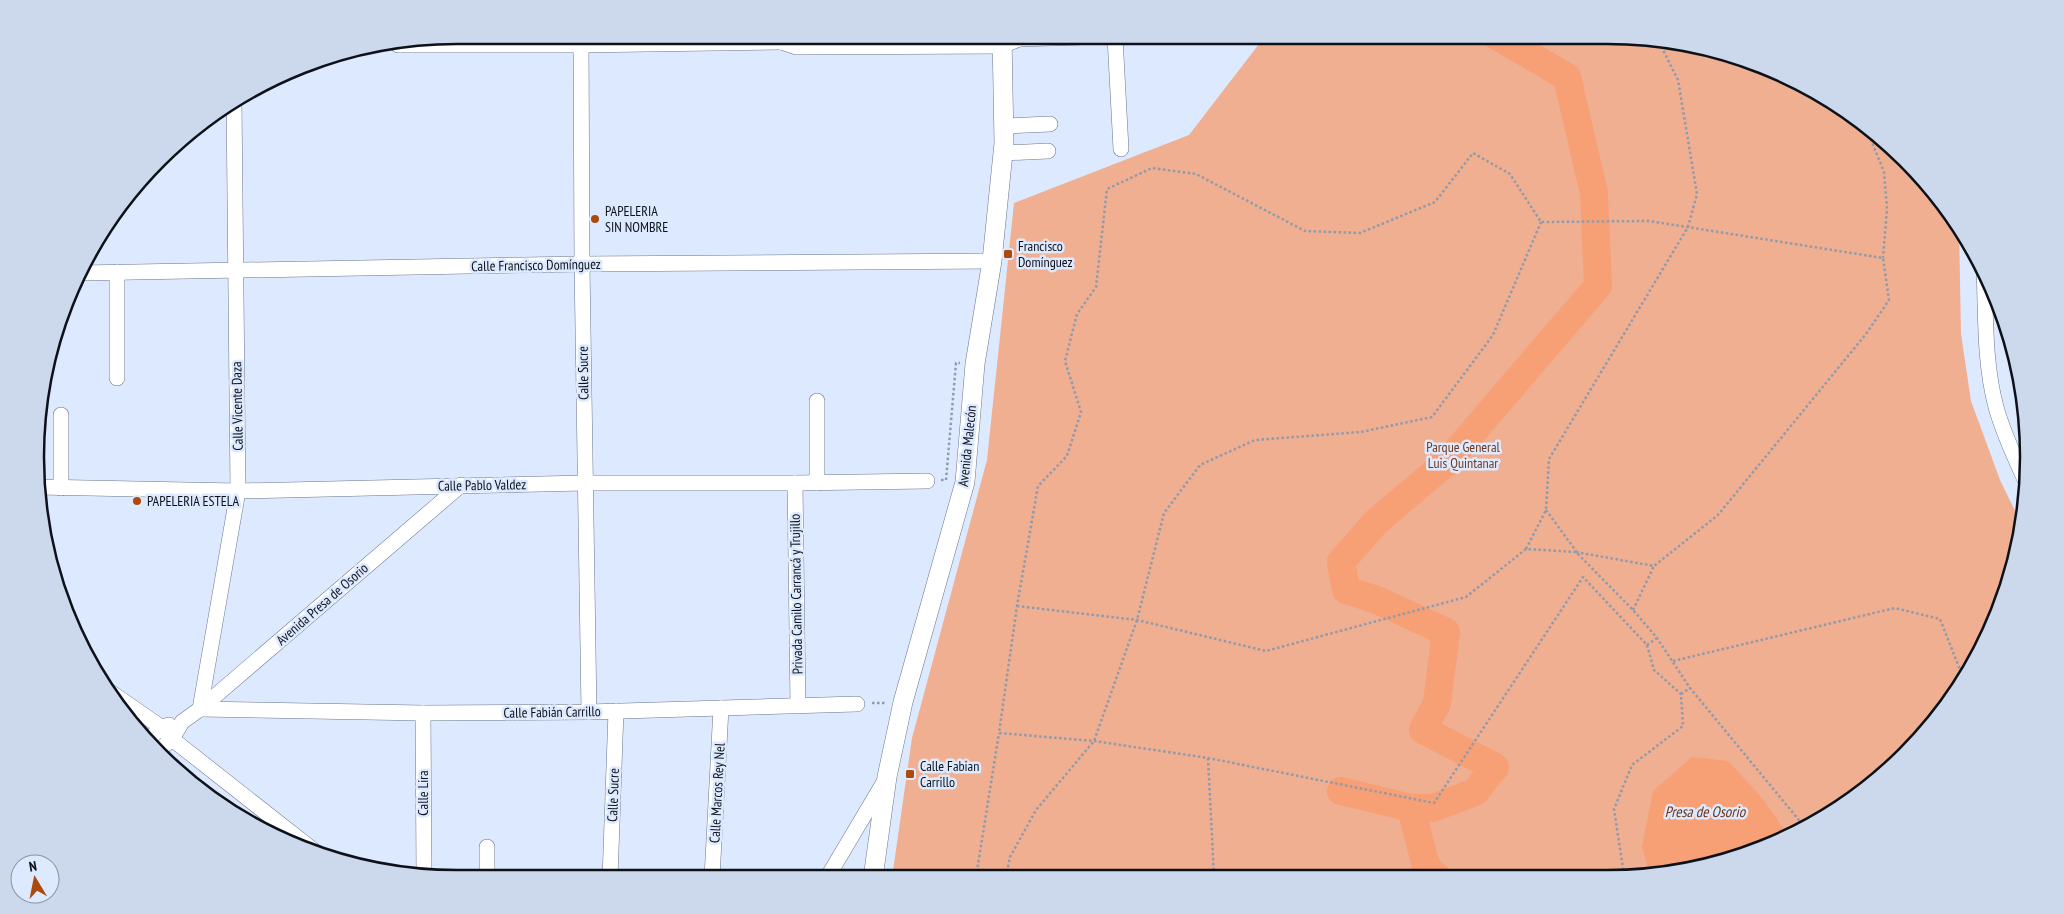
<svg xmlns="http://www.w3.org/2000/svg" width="2064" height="914" viewBox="0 0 2064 914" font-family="'PT Sans Narrow',sans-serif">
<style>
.green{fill:#f0af90}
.water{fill:#f79f75}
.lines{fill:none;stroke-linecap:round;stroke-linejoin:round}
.river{stroke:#f79f75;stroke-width:28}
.minor-casing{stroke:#68768c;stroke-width:16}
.major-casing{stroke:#68768c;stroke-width:20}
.path{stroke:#919aab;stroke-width:2.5;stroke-dasharray:2.5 2.5;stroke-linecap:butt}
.minor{stroke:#fff;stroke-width:15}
.major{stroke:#fff;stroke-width:19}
.poi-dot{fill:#ac4a0c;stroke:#dde9fe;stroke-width:2}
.labels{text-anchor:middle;stroke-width:5;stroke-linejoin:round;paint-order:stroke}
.poi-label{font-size:14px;fill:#0d121a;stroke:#dde9fe;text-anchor:start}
.street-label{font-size:14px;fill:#0d121a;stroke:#dde9fe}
.park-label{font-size:14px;fill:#72391c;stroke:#dde9fe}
.water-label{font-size:15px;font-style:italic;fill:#6c3316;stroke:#dde9fe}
.rim{fill:none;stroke:#0d121a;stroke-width:2.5}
</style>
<rect width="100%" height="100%" fill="#dde9fe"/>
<polygon class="green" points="1266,35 1607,35 1743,57 1818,92 1885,140 1942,200 1959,227 1961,334 1971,401 2000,480 2022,525 2007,593 1958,692 1885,774 1769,847 1662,875 892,878 912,738 987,460 1014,203 1189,135"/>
<polygon class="water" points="1692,757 1728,761 1762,798 1788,835 1769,847 1662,875 1650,875 1642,847 1653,791"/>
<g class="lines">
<g class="river">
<polyline points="1341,791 1411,808 1426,866 1436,876"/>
<polyline points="1411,808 1433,808 1475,792 1495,767 1423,730 1437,703 1446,632 1377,600 1346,590 1341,562 1376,522 1448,461 1598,286 1594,193 1567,77 1495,35"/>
</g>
<g class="minor-casing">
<g id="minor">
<polyline points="581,35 582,264 589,712"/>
<polyline points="1010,37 1019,39 1146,35"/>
<polyline points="1115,37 1121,149"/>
<polyline points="781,42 796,47 1002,46 1019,39"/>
<polyline points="398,45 581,45 781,42 796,36 836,35"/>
<polyline points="234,100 238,491 200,709 423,713 589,712 857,704"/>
<polyline points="1004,126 1050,124"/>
<polyline points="1003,153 1048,151"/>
<path d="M1984,269C1986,315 1984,362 1996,407C2003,433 2015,458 2026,482"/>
<polyline points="117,272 117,378"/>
<polyline points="81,273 582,264 992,261"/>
<polyline points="795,483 798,705"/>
<polyline points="817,483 817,401"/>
<polyline points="38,487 238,491 585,483 795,483 927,481"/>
<polyline points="61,488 61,415"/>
<polyline points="106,689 161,727 172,739 322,857"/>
<polyline points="423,713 424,873"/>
<polyline points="147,742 161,727 169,725"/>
<polyline points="157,752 172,739 182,722 200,709 461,485"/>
<polyline points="712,878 721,708"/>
<polyline points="827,878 884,782"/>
<polyline points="487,879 487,847"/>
<polyline points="610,879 616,711"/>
</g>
</g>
<g class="major-casing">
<polyline id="major" points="873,878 887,777 903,702 965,482 975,364 992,261 1004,143 1002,35"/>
</g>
<g class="path">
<polyline points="1865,125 1884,172 1887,209 1883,258"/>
<polyline points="941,480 946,480 956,363 960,363"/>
<polyline points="1546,510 1576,551"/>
<polyline points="1526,549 1546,510 1549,459 1688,227 1697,194 1678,80 1660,44"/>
<polyline points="1017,606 1137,620 1266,651 1466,597 1526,549 1576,552"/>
<polyline points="1633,610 1654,566"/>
<polyline points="1647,645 1657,638"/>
<polyline points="1673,661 1895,608 1940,619 1964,680"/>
<polyline points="1681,694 1690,688"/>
<polyline points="872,703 886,703"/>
<polyline points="1208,758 1214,877"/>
<polyline points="1624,875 1614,809 1632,765 1683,726 1681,694 1654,670 1647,645 1583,577 1434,803 1208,758 1094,741 999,733 1017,606 1038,486 1067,456 1081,412 1065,361 1077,314 1096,287 1107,189 1152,168 1196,174 1305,231 1360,233 1435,202 1473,153 1510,174 1541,222 1649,221 1883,258 1889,300 1866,334 1718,515 1654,566 1576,552 1633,610 1657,638 1690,688 1803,825"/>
<polyline points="976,877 999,733"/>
<polyline points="1006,877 1010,857 1036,810 1094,741 1137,620 1164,513 1200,465 1255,440 1361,432 1432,417 1493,335 1541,222"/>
</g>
<use href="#minor" class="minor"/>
<use href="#major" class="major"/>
</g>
<g class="poi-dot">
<circle cx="595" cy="219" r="5"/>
<rect x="1003" y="249" width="10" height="10" rx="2.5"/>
<circle cx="137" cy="501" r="5"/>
<rect x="905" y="769" width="10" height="10" rx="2.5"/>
</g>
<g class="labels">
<g class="poi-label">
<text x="605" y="216">PAPELERIA<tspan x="605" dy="16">SIN NOMBRE</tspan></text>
<text x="1018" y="251">Francisco<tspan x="1018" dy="16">Domínguez</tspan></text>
<text x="147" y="506">PAPELERIA ESTELA</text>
<text x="920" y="771">Calle Fabian<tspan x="920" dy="16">Carrillo</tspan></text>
</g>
<g class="street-label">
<text transform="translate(536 265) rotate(-1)" y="5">Calle Francisco Domínguez</text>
<text transform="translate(583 373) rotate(-91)" y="5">Calle Sucre</text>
<text transform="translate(237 406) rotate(-91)" y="5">Calle Vicente Daza</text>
<text transform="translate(967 446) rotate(-84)" y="5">Avenida Malecón</text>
<text transform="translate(482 485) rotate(-1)" y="5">Calle Pablo Valdez</text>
<text transform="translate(796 594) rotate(-91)" y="5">Privada Camilo Carrancá y Trujillo</text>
<text transform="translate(322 604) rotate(-41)" y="5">Avenida Presa de Osorio</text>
<text transform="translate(552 712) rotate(-1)" y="5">Calle Fabián Carrillo</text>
<text transform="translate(423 793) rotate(-90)" y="5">Calle Lira</text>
<text transform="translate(717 793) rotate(-87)" y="5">Calle Marcos Rey Nel</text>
<text transform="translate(613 795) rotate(-88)" y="5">Calle Sucre</text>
</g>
<g class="park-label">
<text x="1463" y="452">Parque General<tspan x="1463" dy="16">Luis Quintanar</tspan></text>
</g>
<g class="water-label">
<text x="1705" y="817">Presa de Osorio</text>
</g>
</g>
<path d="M0 0H2064V914H0ZM457 44H1607A413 413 0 0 1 2020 457V457A413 413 0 0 1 1607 870H457A413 413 0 0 1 44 457V457A413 413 0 0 1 457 44Z" fill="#ccd8ec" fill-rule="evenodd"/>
<path class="rim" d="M457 44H1607A413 413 0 0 1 2020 457V457A413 413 0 0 1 1607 870H457A413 413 0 0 1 44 457V457A413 413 0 0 1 457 44Z"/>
<g transform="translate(35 879) rotate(350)"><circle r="24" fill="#dde9fe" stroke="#8a93a3"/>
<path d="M0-4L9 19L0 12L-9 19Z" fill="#ac4a0c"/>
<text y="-8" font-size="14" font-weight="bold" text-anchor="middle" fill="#0d121a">N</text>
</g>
</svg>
